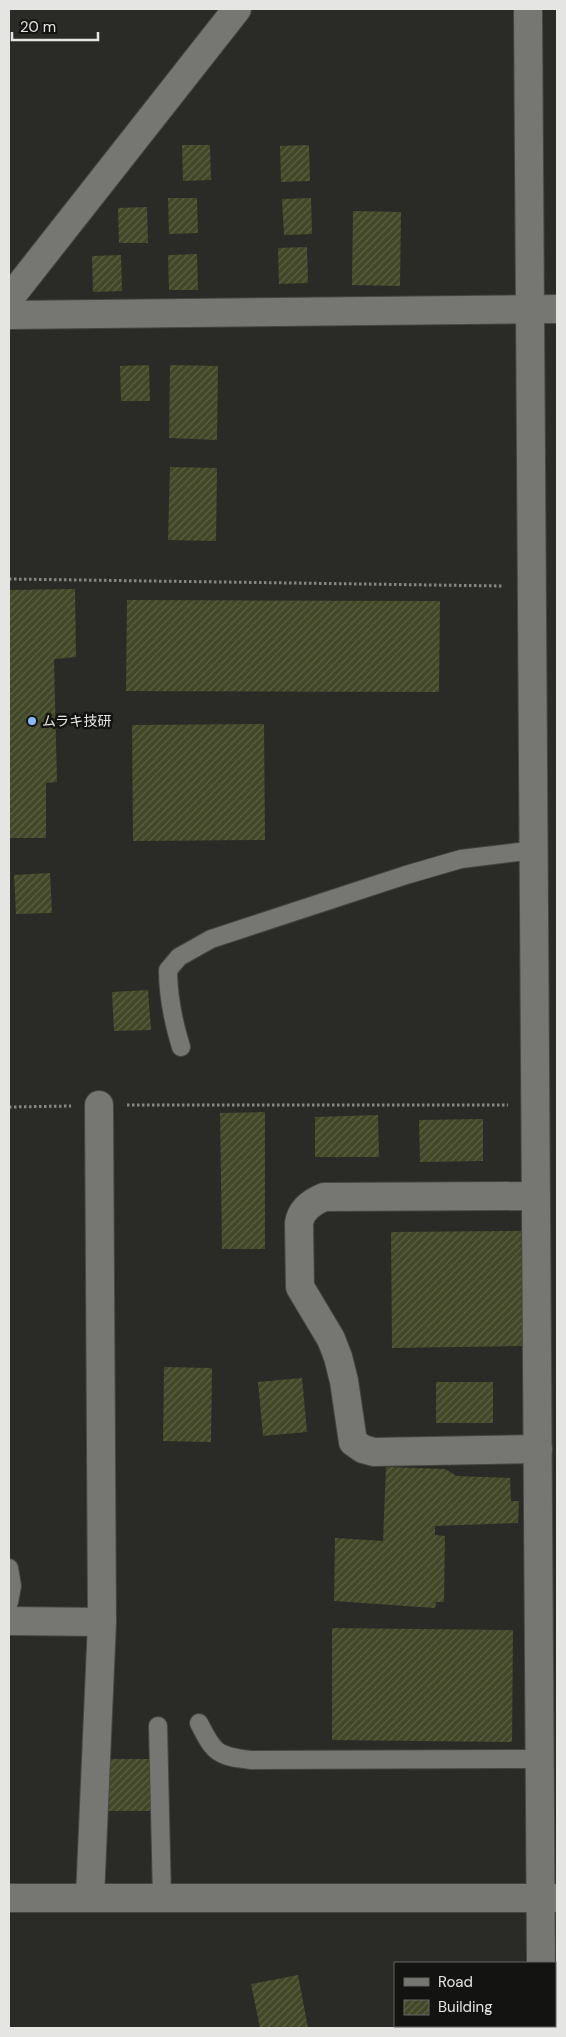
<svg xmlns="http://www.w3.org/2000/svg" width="566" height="2037" viewBox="0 0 566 2037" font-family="'DM Sans','Noto Sans JP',sans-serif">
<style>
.building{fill:url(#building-hatch)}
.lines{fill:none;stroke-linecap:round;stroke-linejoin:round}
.service-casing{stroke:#454643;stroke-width:20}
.minor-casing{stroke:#454643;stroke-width:30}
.tertiary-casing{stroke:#454643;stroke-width:30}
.path{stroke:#868783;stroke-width:3;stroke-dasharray:2.5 2.5;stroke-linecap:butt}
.service{stroke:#767772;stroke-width:18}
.minor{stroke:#767772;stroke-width:28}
.tertiary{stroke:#767772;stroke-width:28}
.poi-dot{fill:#8abafc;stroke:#131311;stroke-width:2}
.labels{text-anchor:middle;stroke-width:5;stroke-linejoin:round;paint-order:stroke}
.poi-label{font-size:14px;fill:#e5e6e3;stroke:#131311;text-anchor:start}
</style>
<defs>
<pattern id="building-hatch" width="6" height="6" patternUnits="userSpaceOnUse" patternTransform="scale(1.25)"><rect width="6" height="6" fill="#414727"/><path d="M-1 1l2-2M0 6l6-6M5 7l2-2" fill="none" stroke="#5c6246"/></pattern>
</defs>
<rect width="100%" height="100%" fill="#2a2b27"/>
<g class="building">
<polygon points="182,145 210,145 211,180 183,181"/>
<polygon points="309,145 310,181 281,182 280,146"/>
<polygon points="168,198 197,198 198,233 169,234"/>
<polygon points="311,198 312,234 284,235 282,199"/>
<polygon points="147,207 148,243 119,243 118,208"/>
<polygon points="353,211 401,212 400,286 352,285"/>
<polygon points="307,247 308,283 279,284 278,248"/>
<polygon points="197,254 198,290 169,290 168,255"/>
<polygon points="121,255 122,291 93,292 92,256"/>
<polygon points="149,365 150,401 121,401 120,366"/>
<polygon points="170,365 218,366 217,440 169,438"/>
<polygon points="170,467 217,468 216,541 168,540"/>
<polygon points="75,589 76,657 54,659 57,782 46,783 46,838 9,838 9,590"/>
<polygon points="127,600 440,601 439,692 126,691"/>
<polygon points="264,724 265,840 133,841 132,725"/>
<polygon points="50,873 52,913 16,914 14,875"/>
<polygon points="148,990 151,1030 114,1031 112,992"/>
<polygon points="265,1112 265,1249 222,1249 220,1113"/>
<polygon points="378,1115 379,1157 315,1157 315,1117"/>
<polygon points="483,1119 483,1161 420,1162 419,1120"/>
<polygon points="523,1231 524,1346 392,1348 391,1232"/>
<polygon points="164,1367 212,1368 211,1442 163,1441"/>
<polygon points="302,1378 307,1432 263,1436 258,1382"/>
<rect x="436" y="1382" width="57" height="41"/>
<polygon points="386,1467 445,1469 457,1476 510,1478 511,1501 519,1501 518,1523 435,1526 435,1535 445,1536 444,1602 436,1602 435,1608 334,1601 335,1538 383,1541"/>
<polygon points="332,1628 513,1630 512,1742 332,1740"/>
<rect x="101" y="1759" width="52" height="52"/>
<polygon points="298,1975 308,2028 260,2028 251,1984"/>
</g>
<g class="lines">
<g class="service-casing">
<g id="service">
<path d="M181,1047C173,1021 168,997 168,970L179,957L211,939L406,875L461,859L534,850"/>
<polyline points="9,1568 12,1586 9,1602"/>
<path d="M199,1723C214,1753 217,1756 251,1760L540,1759"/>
<polyline points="158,1726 162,1897"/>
</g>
</g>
<g class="minor-casing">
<g id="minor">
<polyline points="528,9 541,1963"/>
<polyline points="9,299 237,9"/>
<path d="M536,1196L324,1197C312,1202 301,1209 299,1223L300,1287L331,1339L338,1357L344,1381L353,1442L363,1449L374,1452L538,1449"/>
<polyline points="9,1621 102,1622"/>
<polyline points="90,1897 102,1622 99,1105"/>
<polyline points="541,2028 541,2026"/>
</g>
</g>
<g class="tertiary-casing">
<g id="tertiary">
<polyline points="9,315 557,309"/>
<polyline points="9,1898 557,1898"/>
</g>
</g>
<g class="path">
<polyline points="9,579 503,586"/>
<polyline points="127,1105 508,1105"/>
<polyline points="9,1107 71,1106"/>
</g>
<use href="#service" class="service"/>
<use href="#minor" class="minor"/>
<use href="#tertiary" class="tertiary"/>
</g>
<circle class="poi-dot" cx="32" cy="721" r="5"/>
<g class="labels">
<g class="poi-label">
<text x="42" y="726">ムラキ技研</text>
</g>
</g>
<rect width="566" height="2037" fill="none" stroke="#e5e6e3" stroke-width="20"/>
<rect x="394" y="1962" width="162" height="65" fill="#131311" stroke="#676765"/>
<rect x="404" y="1978" width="25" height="8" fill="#767772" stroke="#676765"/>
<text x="438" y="1987" font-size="15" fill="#e5e6e3">Road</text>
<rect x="404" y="2000" width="25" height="15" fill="url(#building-hatch)" stroke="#676765"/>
<text x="438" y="2012" font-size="15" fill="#e5e6e3">Building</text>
<path d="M12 32v8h86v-8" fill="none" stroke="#e5e6e3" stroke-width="2.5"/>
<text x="20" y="32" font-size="15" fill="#e5e6e3" stroke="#131311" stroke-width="4" paint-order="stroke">20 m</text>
</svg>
